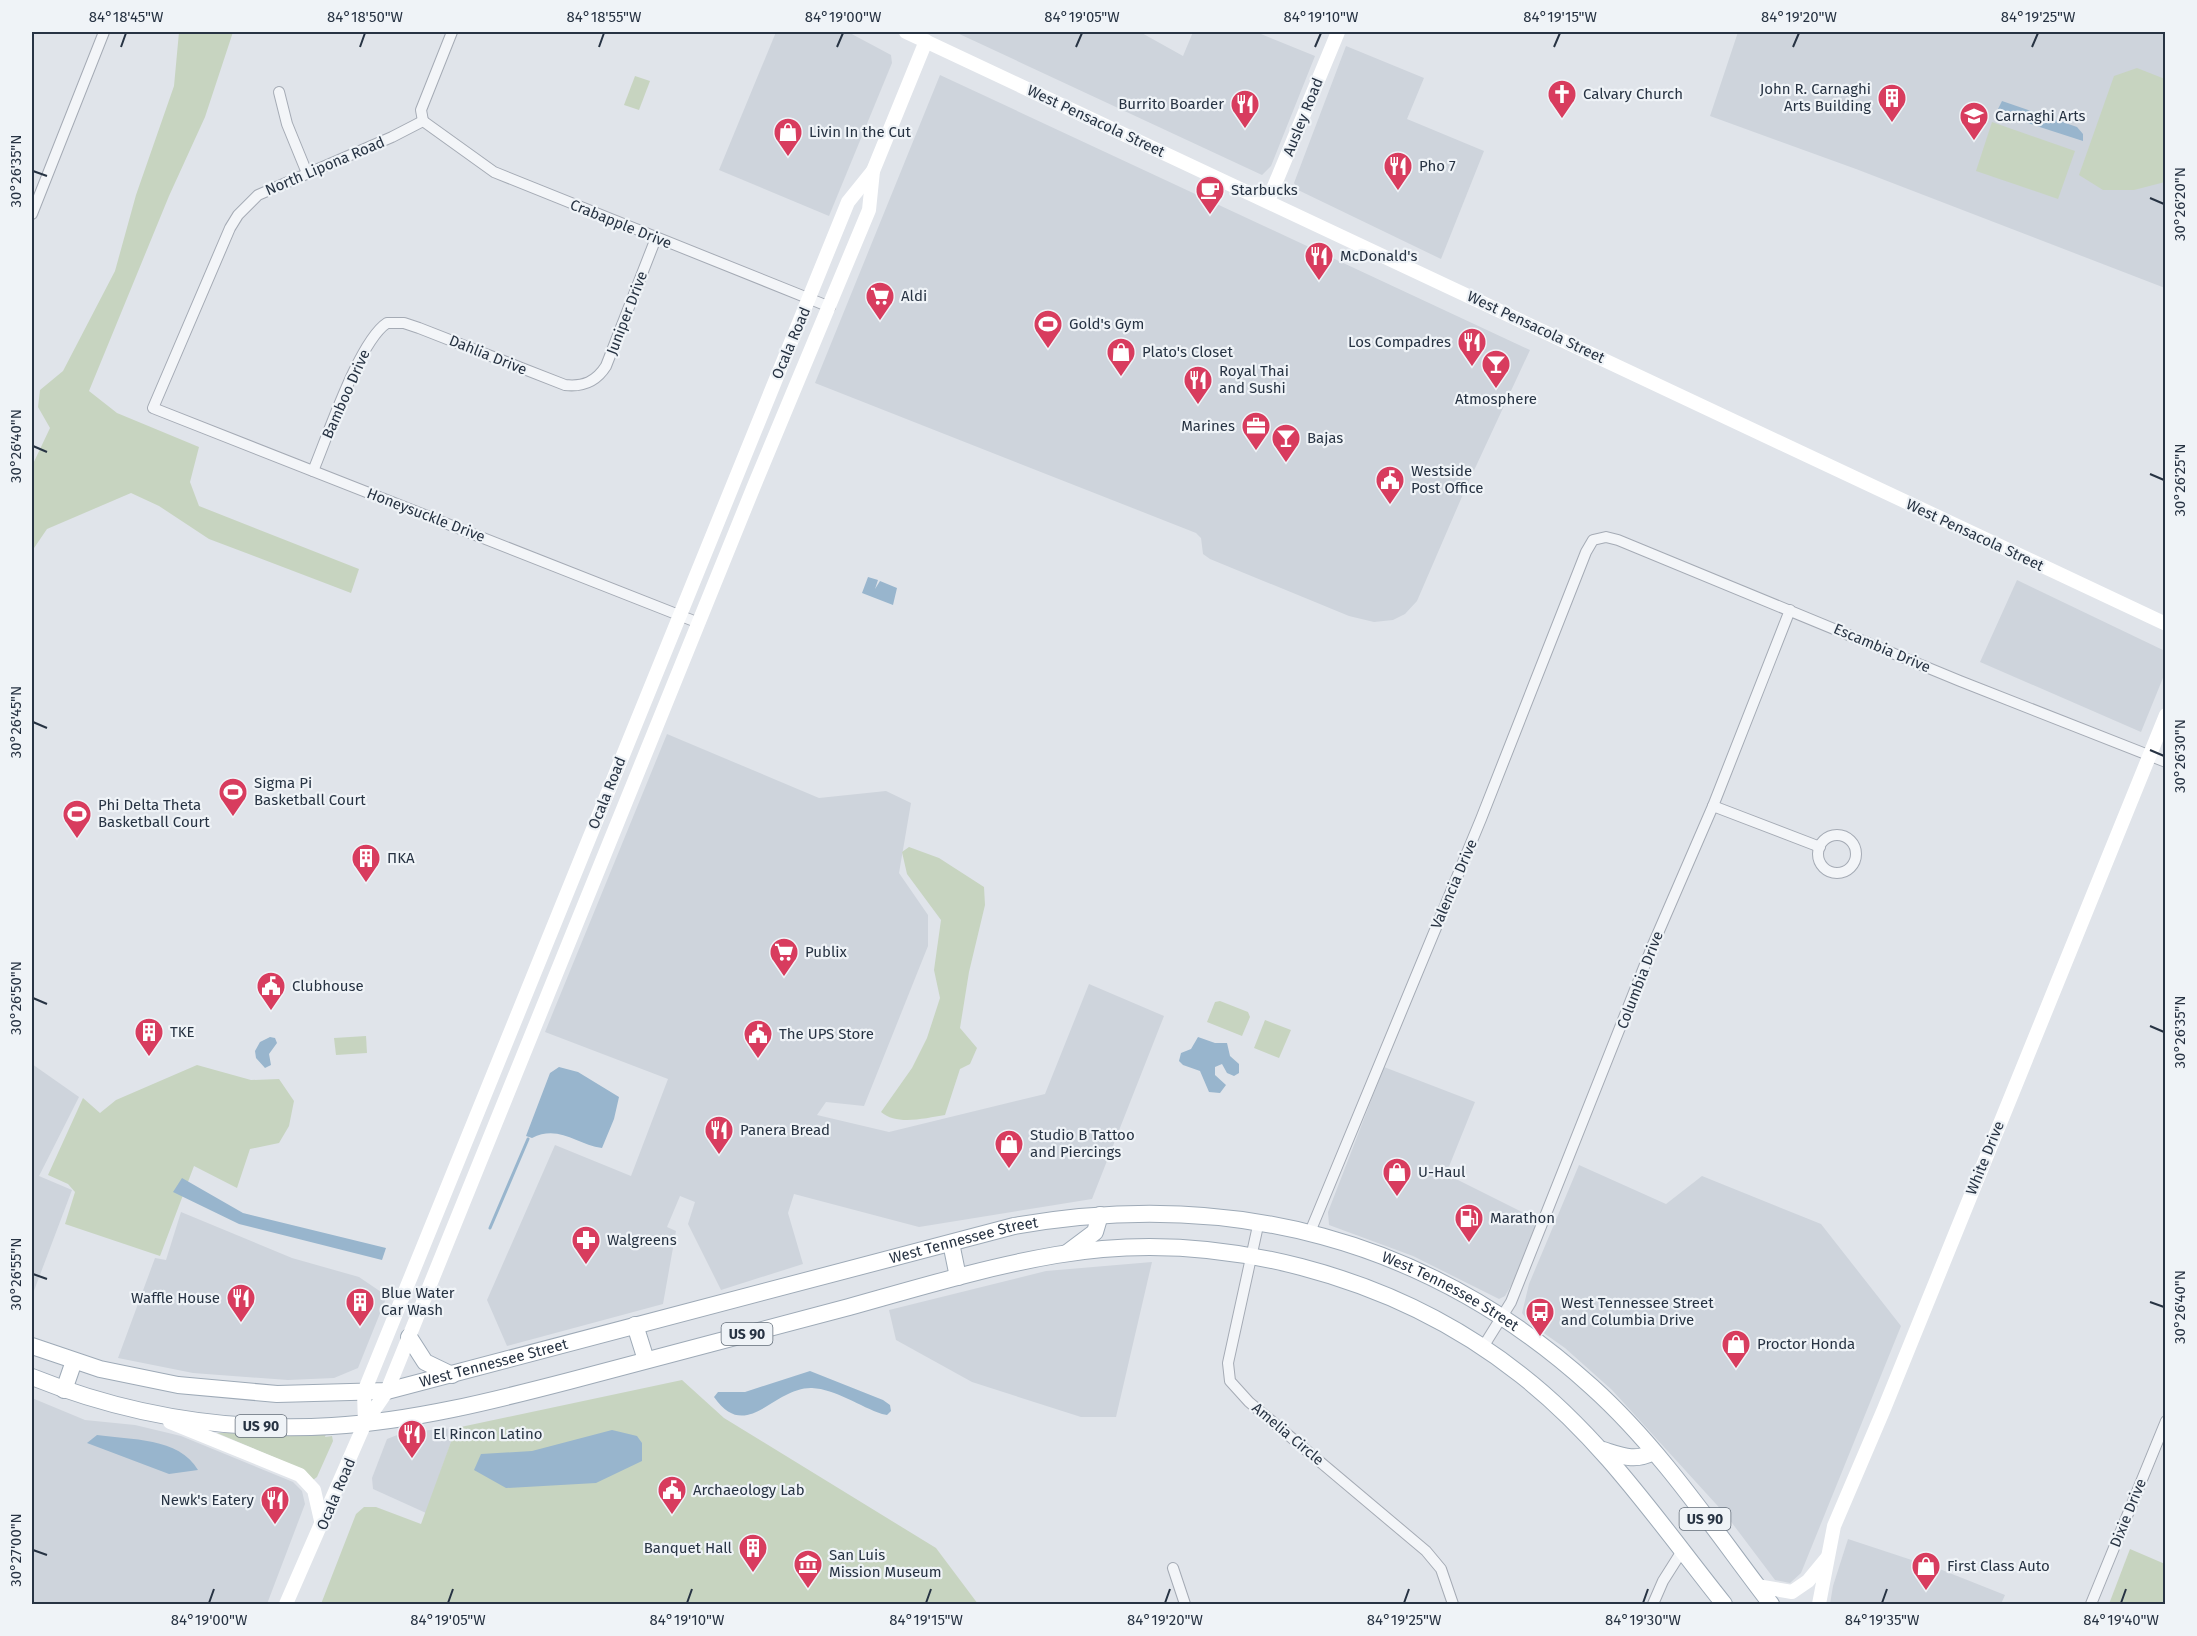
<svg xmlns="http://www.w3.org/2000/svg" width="2197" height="1636" viewBox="0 0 2197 1636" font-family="'Fira Sans',sans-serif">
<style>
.built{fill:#ced4dc}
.green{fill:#c7d4c0}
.water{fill:#98b5cd}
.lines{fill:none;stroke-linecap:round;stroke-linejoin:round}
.stream{stroke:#98b5cd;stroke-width:3}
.street-casing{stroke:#a5abb5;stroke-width:12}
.primary-casing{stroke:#9eaab7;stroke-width:18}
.street{stroke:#f3f5f8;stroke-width:10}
.secondary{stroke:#fff;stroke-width:14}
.primary{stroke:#fff;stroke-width:16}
.ticks{fill:none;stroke:#273343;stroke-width:2}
.labels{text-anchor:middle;stroke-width:4.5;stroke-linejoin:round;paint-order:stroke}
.shield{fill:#eff3f7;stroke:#636d79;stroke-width:1.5}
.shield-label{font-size:14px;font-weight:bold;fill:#273343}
.poi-label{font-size:15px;fill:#273343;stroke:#eff3f7;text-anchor:start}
.street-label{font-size:15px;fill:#273343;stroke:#eff3f7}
.neatline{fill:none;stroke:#273343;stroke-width:2}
.ticks-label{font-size:15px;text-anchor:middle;fill:#273343}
</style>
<rect width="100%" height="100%" fill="#e0e4ea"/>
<g class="built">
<polygon points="776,32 848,32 891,55 892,63 829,216 719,170"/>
<polygon points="955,32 1140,32 1183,56 1193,32 1256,32 1315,56 1271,166 1262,175"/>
<polygon points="1738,32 2165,32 2165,288 1856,169 1710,116"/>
<polygon points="1346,46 1424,78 1407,119 1484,151 1441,259 1298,190 1294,183"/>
<polygon points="940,75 1530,350 1464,492 1417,601 1405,614 1393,620 1374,622 1349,616 1210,559 1203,554 1201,538 1196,533 815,383"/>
<polygon points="2017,580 2165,651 2165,673 2141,732 1980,662"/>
<polygon points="667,734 819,798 886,791 911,803 899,873 928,915 928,946 864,1106 826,1102 817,1115 889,1132 1045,1094 1089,984 1164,1016 1092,1199 919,1227 794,1194 788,1213 803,1264 721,1290 688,1224 695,1202 680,1196 667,1227 676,1231 663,1304 507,1346 487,1300 555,1145 631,1176 668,1079 545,1032"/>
<polygon points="32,1064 79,1097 39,1176 72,1190 32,1296"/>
<polygon points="1384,1067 1475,1102 1446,1174 1540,1221 1516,1277 1505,1296 1499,1299 1413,1256 1329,1225 1328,1212"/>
<polygon points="1579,1165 1666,1204 1702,1176 1821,1224 1901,1326 1801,1573 1790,1583 1775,1580 1726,1515 1612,1390 1565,1348 1531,1324 1522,1313 1529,1284"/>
<polygon points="181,1212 292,1258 359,1277 387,1296 358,1368 334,1378 288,1380 193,1373 118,1358 155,1258 166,1260"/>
<polygon points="1152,1262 1116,1417 1081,1417 972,1382 896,1340 889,1310 1046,1271"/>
<polygon points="32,1398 85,1420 135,1425 181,1436 293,1482 302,1491 305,1504 267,1604 32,1604"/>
<polygon points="456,1428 426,1513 373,1489 372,1478 387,1439 405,1432"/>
<polygon points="1848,1539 1942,1570 2005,1595 2001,1604 1830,1604 1833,1586"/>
</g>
<g class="green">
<polygon points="179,32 233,32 205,117 169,196 89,391 117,413 199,447 190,482 199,506 359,569 351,593 209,539 159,506 131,493 47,529 32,551 32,466 50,428 38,407 40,390 63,371 115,271 136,195 174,86"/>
<polygon points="2137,68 2165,79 2165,182 2134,190 2103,190 2079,175 2114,76"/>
<polygon points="635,76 650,81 639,110 624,105"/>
<polygon points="1992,122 2075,151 2058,199 1976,171"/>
<path d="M909,847L939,858L984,887L985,905L969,972L960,1028L977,1048L970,1064L960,1069L945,1115C925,1118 897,1126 881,1112L912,1068L927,1038L940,998L934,970L941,920L907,874L902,852Z"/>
<polygon points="1220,1001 1248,1012 1250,1017 1242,1036 1207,1022 1215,1002"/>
<polygon points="1265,1020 1291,1030 1279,1058 1254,1048"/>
<polygon points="366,1036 367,1053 336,1055 334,1038"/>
<polygon points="197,1065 251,1080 279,1079 294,1101 289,1126 279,1143 250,1149 237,1188 194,1166 160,1256 65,1224 75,1192 68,1184 48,1175 83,1098 100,1113 116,1100"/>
<polygon points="682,1380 724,1418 936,1548 978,1604 321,1604 356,1514 364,1507 376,1507 421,1524 456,1428"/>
<polygon points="217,1433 326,1434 325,1437 332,1436 333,1441 317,1477 313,1480 304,1470"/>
<polygon points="2130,1549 2165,1564 2165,1604 2109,1604"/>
</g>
<g class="water">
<polygon points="2002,101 2077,127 2083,134 2083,141 2000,114 1998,109"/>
<polygon points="868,577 878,580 875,589 880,581 897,588 893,605 862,593"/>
<polygon points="270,1037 275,1038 277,1043 269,1054 271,1065 265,1068 256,1058 255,1051 260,1042"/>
<polygon points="1198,1037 1215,1043 1227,1043 1230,1056 1239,1064 1239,1073 1234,1076 1227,1073 1222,1064 1215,1067 1215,1075 1226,1085 1220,1093 1209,1092 1200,1071 1183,1065 1179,1061 1181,1053 1191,1049"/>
<path d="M559,1067L578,1072L619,1097L614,1119L602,1148C577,1145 559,1124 532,1138L526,1136L550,1073Z"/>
<polygon points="182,1178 243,1213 386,1248 382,1260 239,1224 173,1192"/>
<path d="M810,1371L883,1400L890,1405L891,1411L887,1415L882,1414C861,1407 835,1389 812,1388C773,1387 747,1444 714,1397L718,1392H745Z"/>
<polygon points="612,1430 637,1436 642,1443 642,1461 596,1483 506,1488 474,1470 481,1454 532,1451"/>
<path d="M97,1435C130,1440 179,1437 198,1470L169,1474L87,1443Z"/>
</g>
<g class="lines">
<polyline class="stream" points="490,1228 528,1139"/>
<g class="street-casing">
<g id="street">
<polyline points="279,92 287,124 307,173"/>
<polyline points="423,121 392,137 258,195 238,215 230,228 153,408 699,623"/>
<polyline points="423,121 494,172 830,307"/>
<polyline points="423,121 421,110 452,32"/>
<polyline points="32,214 104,32"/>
<path d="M313,471C327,438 359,341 387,323H404L419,328L565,385C583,387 596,382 606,366L656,238"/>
<polyline points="1713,806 1820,847"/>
<circle cx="1837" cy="854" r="19"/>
<polyline points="1259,1221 1228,1363 1230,1381 1249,1402 1426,1551 1441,1569 1453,1604"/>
<polyline points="1310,1232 1481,819 1586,552 1593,540 1606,537 1618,540 1960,681 2166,762"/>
<polyline points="1483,1347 1511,1302 1652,947 1713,806 1790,610"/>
<polyline points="1173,1568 1185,1604"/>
<polyline points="1653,1604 1663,1581 1682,1551"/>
<polyline points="2091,1604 2166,1421"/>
</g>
</g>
<g class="primary-casing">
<g id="primary">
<polyline points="951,1243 958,1277"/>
<polyline points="1067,1253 1095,1232 1100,1215"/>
<polyline points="635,1325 646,1360"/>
<polyline points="409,1337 425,1362 452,1375"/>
<path id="s1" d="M32,1346L100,1369L178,1385L277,1394L387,1391L1014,1226C1230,1188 1428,1238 1592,1387C1661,1449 1715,1531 1771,1604"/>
<path d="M32,1377C129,1416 227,1432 332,1426C413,1421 492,1401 569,1381C662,1356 756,1332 849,1307C917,1288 986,1267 1056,1255C1216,1227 1395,1275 1521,1375C1603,1439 1660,1524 1724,1604"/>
<polyline points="64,1390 74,1361"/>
<path d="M1603,1450C1622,1456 1635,1462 1653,1452"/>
</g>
</g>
<use href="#street" class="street"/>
<g class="secondary">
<polyline points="906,32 2166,624"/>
<polyline points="1268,201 1338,32"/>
<polyline points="170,1422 300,1475 314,1490 322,1525"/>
<polyline points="365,1423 364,1392 848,202 873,171"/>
<polyline points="1757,1586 1792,1592 1808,1581 1827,1558"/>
<polyline points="286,1604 365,1423 387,1391 754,486 869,210 873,171 926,41"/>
<polyline points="1819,1604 1834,1526 1884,1409 2166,715"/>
</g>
<use href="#primary" class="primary"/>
</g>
<path class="ticks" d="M121,47L126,33M360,47L365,33M599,47L604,33M837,47L843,33M1076,47L1082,33M1315,47L1321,33M1554,47L1560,33M1793,47L1799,33M2032,47L2038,33M33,171L47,176M2150,198L2164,204M33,446L47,452M2150,474L2164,480M33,722L47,728M2150,750L2164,756M33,998L47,1004M2150,1026L2164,1032M33,1274L47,1279M2150,1302L2164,1307M33,1550L47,1555M209,1603L214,1589M448,1603L453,1589M687,1603L692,1589M926,1603L931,1589M1165,1603L1170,1589M1404,1603L1409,1589M1643,1603L1648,1589M1882,1603L1887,1589M2121,1603L2126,1589"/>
<defs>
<g id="church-pin" transform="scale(1.5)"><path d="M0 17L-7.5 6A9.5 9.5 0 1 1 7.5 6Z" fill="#d83c5e" stroke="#eff3f7"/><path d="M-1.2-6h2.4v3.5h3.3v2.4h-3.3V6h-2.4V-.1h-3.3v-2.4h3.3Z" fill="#fff"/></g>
<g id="building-pin" transform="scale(1.5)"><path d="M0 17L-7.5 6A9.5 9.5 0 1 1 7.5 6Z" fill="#d83c5e" stroke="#eff3f7"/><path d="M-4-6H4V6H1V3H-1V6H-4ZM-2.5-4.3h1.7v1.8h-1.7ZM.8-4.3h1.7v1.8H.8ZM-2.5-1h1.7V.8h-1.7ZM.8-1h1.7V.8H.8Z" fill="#fff"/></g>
<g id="restaurant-pin" transform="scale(1.5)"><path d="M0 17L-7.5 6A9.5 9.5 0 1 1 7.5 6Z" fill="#d83c5e" stroke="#eff3f7"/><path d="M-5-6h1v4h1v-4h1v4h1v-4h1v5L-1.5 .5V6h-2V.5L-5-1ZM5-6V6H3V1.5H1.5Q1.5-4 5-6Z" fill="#fff"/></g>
<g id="university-pin" transform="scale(1.5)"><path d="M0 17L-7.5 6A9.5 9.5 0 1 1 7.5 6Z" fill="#d83c5e" stroke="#eff3f7"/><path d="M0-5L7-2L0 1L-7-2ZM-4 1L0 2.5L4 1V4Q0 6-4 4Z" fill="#fff"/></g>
<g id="shop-pin" transform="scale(1.5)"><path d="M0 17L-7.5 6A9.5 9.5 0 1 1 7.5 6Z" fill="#d83c5e" stroke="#eff3f7"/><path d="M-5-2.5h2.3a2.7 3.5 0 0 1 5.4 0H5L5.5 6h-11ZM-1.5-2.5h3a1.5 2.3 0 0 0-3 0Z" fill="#fff"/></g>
<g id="cafe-pin" transform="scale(1.5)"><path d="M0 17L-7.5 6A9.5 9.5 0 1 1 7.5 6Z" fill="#d83c5e" stroke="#eff3f7"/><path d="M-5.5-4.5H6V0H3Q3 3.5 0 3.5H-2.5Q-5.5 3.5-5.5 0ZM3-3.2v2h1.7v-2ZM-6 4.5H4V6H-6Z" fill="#fff"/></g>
<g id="supermarket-pin" transform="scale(1.5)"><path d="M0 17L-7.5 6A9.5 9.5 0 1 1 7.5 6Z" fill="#d83c5e" stroke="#eff3f7"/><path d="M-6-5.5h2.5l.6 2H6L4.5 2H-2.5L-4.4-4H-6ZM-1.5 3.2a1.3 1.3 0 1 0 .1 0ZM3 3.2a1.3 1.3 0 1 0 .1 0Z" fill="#fff"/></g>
<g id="stadium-pin" transform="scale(1.5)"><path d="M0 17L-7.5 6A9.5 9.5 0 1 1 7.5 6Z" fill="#d83c5e" stroke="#eff3f7"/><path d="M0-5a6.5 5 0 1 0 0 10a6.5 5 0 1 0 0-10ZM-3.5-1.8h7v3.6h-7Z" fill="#fff"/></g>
<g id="bar-pin" transform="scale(1.5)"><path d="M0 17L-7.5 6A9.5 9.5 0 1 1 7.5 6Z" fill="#d83c5e" stroke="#eff3f7"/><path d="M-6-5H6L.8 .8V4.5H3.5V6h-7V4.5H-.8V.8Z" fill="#fff"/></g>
<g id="office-pin" transform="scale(1.5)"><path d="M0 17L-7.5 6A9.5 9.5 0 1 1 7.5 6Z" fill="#d83c5e" stroke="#eff3f7"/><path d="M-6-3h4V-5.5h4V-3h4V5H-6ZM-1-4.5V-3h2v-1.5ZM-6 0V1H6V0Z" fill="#fff"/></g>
<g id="civic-pin" transform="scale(1.5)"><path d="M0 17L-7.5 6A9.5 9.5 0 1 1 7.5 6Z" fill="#d83c5e" stroke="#eff3f7"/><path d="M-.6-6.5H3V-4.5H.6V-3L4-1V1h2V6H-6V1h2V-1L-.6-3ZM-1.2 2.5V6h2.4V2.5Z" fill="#fff"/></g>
<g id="fuel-pin" transform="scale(1.5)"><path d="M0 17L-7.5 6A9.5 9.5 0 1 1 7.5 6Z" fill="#d83c5e" stroke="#eff3f7"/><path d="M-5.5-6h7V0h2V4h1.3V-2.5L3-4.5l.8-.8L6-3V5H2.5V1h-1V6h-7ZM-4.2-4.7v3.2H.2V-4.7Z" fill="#fff"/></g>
<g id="pharmacy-pin" transform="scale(1.5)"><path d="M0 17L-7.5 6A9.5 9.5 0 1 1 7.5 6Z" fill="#d83c5e" stroke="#eff3f7"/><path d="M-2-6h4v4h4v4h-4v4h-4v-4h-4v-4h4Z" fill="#fff"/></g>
<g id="bus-pin" transform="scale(1.5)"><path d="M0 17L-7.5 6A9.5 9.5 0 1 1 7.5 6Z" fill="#d83c5e" stroke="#eff3f7"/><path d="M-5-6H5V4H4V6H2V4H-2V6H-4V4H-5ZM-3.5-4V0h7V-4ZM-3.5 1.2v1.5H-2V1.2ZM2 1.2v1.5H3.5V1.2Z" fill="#fff"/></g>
<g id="museum-pin" transform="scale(1.5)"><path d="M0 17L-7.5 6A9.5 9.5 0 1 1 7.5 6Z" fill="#d83c5e" stroke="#eff3f7"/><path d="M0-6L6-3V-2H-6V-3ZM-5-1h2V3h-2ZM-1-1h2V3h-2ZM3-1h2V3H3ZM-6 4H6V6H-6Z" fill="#fff"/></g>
</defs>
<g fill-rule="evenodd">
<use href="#church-pin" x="1562" y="94"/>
<use href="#building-pin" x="1892" y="98"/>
<use href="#restaurant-pin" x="1245" y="104"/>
<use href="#university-pin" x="1974" y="116"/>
<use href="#shop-pin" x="788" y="132"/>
<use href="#restaurant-pin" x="1398" y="166"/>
<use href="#cafe-pin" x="1210" y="190"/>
<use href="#restaurant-pin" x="1319" y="256"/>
<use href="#supermarket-pin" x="880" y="296"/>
<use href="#stadium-pin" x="1048" y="324"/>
<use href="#restaurant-pin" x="1472" y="342"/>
<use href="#shop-pin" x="1121" y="352"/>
<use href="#bar-pin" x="1496" y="364"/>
<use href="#restaurant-pin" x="1198" y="380"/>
<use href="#office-pin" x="1256" y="426"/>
<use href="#bar-pin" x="1286" y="438"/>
<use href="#civic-pin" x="1390" y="480"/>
<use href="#stadium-pin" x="233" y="792"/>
<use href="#stadium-pin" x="77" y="814"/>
<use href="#building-pin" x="366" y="858"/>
<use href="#supermarket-pin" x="784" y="952"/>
<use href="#civic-pin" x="271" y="986"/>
<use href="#building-pin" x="149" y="1032"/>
<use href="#civic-pin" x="758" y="1034"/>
<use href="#restaurant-pin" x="719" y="1130"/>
<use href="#shop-pin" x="1009" y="1144"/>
<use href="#shop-pin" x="1397" y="1172"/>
<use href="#fuel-pin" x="1469" y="1218"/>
<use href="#pharmacy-pin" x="586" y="1240"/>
<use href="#restaurant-pin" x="241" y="1298"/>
<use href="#building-pin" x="360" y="1302"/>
<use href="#bus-pin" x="1540" y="1312"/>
<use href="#shop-pin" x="1736" y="1344"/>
<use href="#restaurant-pin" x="412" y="1434"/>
<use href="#civic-pin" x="672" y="1490"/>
<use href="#restaurant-pin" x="275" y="1500"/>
<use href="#building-pin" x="753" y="1548"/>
<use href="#museum-pin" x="808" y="1564"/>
<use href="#shop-pin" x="1926" y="1566"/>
</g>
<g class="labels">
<g class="shield">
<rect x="721.5" y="1323" width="51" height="22" rx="4.5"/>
<rect x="235.5" y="1415" width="51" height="22" rx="4.5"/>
<rect x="1679.5" y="1508" width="51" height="22" rx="4.5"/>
</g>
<g class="shield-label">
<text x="747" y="1339">US 90</text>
<text x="261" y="1431">US 90</text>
<text x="1705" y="1524">US 90</text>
</g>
<g class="poi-label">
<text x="1871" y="94" text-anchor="end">John R. Carnaghi<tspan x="1871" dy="17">Arts Building</tspan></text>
<text x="1583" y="99">Calvary Church</text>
<text x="1224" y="109" text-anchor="end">Burrito Boarder</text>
<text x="1995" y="121">Carnaghi Arts</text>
<text x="809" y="137">Livin In the Cut</text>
<text x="1419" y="171">Pho 7</text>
<text x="1231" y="195">Starbucks</text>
<text x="1340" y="261">McDonald's</text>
<text x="901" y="301">Aldi</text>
<text x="1069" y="329">Gold's Gym</text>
<text x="1451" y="347" text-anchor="end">Los Compadres</text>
<text x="1142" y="357">Plato's Closet</text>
<text x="1219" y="376">Royal Thai<tspan x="1219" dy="17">and Sushi</tspan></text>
<text x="1496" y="404" text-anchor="middle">Atmosphere</text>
<text x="1235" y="431" text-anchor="end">Marines</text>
<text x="1307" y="443">Bajas</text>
<text x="1411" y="476">Westside<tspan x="1411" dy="17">Post Office</tspan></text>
<text x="254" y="788">Sigma Pi<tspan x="254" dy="17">Basketball Court</tspan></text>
<text x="98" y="810">Phi Delta Theta<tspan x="98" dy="17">Basketball Court</tspan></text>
<text x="387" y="863">ΠΚΑ</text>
<text x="805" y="957">Publix</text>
<text x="292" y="991">Clubhouse</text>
<text x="170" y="1037">TKE</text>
<text x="779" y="1039">The UPS Store</text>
<text x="740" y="1135">Panera Bread</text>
<text x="1030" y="1140">Studio B Tattoo<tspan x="1030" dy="17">and Piercings</tspan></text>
<text x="1418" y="1177">U-Haul</text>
<text x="1490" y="1223">Marathon</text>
<text x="607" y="1245">Walgreens</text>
<text x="381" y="1298">Blue Water<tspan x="381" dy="17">Car Wash</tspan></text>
<text x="220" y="1303" text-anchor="end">Waffle House</text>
<text x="1561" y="1308">West Tennessee Street<tspan x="1561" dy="17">and Columbia Drive</tspan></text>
<text x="1757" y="1349">Proctor Honda</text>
<text x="433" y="1439">El Rincon Latino</text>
<text x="693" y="1495">Archaeology Lab</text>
<text x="254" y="1505" text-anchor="end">Newk's Eatery</text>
<text x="732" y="1553" text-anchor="end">Banquet Hall</text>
<text x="829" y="1560">San Luis<tspan x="829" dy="17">Mission Museum</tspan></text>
<text x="1947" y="1571">First Class Auto</text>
</g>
<g class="street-label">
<text transform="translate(1303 117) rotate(-68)" y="5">Ausley Road</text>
<text transform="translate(1096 121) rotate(25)" y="5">West Pensacola Street</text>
<text transform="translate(325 166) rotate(-23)" y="5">North Lipona Road</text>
<text transform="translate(621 224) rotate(22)" y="5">Crabapple Drive</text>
<text transform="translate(627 313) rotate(-69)" y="5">Juniper Drive</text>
<text transform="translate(1536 327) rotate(25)" y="5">West Pensacola Street</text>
<text transform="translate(791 343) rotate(-67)" y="5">Ocala Road</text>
<text transform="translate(488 355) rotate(22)" y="5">Dahlia Drive</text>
<text transform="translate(346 394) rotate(-66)" y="5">Bamboo Drive</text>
<text transform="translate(426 515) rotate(21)" y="5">Honeysuckle Drive</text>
<text transform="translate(1975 535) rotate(25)" y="5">West Pensacola Street</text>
<text transform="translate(1882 648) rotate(23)" y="5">Escambia Drive</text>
<text transform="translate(607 793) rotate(-68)" y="5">Ocala Road</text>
<text transform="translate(1454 884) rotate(-67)" y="5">Valencia Drive</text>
<text transform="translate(1640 980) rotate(-69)" y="5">Columbia Drive</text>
<text transform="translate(1985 1158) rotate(-68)" y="5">White Drive</text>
<text dy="5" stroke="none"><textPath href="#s1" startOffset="957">West Tennessee Street</textPath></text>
<text dy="5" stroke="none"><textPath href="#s1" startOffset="1460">West Tennessee Street</textPath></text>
<text dy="5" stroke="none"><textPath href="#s1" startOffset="471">West Tennessee Street</textPath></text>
<text transform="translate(1288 1434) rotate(40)" y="5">Amelia Circle</text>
<text transform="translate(336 1494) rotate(-67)" y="5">Ocala Road</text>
<text transform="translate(2128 1513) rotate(-68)" y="5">Dixie Drive</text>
</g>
</g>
<rect width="2197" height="1636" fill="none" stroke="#eff3f7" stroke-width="66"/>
<rect x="33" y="33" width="2131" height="1570" class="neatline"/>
<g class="ticks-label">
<text x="126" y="22">84°18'45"W</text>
<text x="365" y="22">84°18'50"W</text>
<text x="604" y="22">84°18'55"W</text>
<text x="843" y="22">84°19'00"W</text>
<text x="1082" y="22">84°19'05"W</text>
<text x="1321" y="22">84°19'10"W</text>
<text x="1560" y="22">84°19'15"W</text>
<text x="1799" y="22">84°19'20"W</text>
<text x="2038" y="22">84°19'25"W</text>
<text transform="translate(16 171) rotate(-90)" y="5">30°26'35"N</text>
<text transform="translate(2180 204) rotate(-90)" y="5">30°26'20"N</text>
<text transform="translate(16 446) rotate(-90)" y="5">30°26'40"N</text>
<text transform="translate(2180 480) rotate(-90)" y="5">30°26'25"N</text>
<text transform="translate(16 722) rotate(-90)" y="5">30°26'45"N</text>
<text transform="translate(2180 756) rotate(-90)" y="5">30°26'30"N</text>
<text transform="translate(16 998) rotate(-90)" y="5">30°26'50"N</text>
<text transform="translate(2180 1032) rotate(-90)" y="5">30°26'35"N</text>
<text transform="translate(16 1274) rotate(-90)" y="5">30°26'55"N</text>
<text transform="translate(2180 1307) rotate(-90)" y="5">30°26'40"N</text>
<text transform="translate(16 1550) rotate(-90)" y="5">30°27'00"N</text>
<text x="209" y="1625">84°19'00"W</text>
<text x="448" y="1625">84°19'05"W</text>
<text x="687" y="1625">84°19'10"W</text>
<text x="926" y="1625">84°19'15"W</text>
<text x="1165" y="1625">84°19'20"W</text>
<text x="1404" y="1625">84°19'25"W</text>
<text x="1643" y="1625">84°19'30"W</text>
<text x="1882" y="1625">84°19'35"W</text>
<text x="2121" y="1625">84°19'40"W</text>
</g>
</svg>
